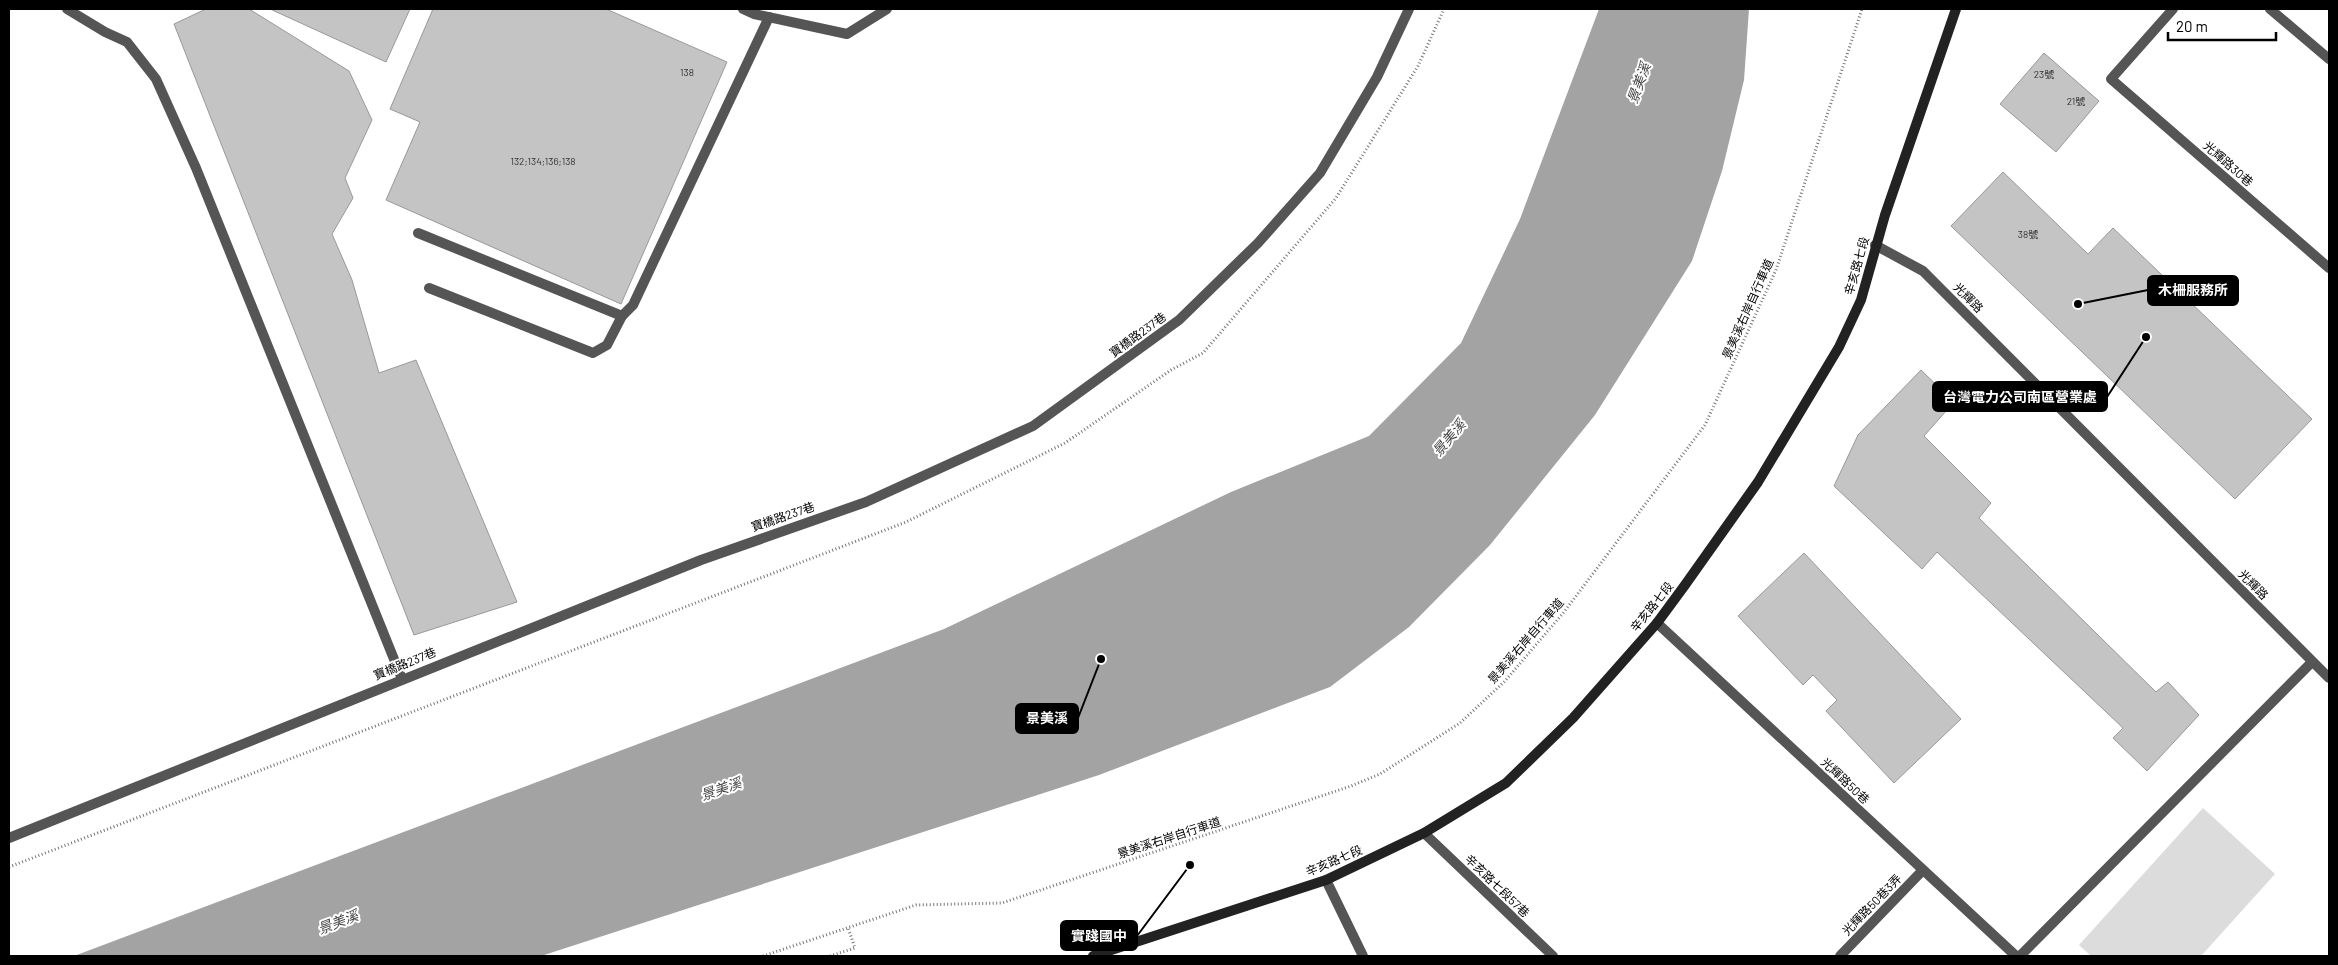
<svg xmlns="http://www.w3.org/2000/svg" width="2338" height="965" viewBox="0 0 2338 965" font-family="Barlow,'Noto Sans TC',sans-serif">
<style>
.green{fill:#dcdcdc}
.water{fill:#a3a3a3}
.building{fill:#c4c4c4;stroke:#999}
.lines{fill:none;stroke-linecap:round;stroke-linejoin:round}
.path{stroke:#777;stroke-width:3;stroke-dasharray:1 2.5;stroke-linecap:butt}
.service{stroke:#555;stroke-width:10}
.minor{stroke:#555;stroke-width:10}
.secondary{stroke:#222;stroke-width:10}
.labels{text-anchor:middle;stroke-width:4;stroke-linejoin:round;paint-order:stroke}
.number-label{font-size:10px;fill:#313131}
.street-label{font-size:12px;fill:#000;stroke:#fff}
.water-label{font-size:14px;font-style:italic;fill:#444;stroke:#fff}
.leader{fill:none;stroke:#000;stroke-width:2}
.callout-dot{fill:#000;stroke:#fff;stroke-width:2}
.callout{fill:#000;stroke:#000;stroke-width:2}
.callout-label{font-size:14px;text-anchor:middle;font-weight:bold;fill:#fff}
</style>
<rect width="100%" height="100%" fill="#fff"/>
<polygon class="green" points="2203,808 2275,874 2201,956 2091,956 2079,945"/>
<polygon class="water" points="1599,9 1749,9 1744,80 1722,171 1692,261 1595,415 1490,545 1409,627 1330,687 1099,775 541,956 74,956 944,629 1231,492 1369,436 1461,343 1520,219"/>
<g class="building">
<polygon points="206,9 249,9 349,71 372,120 345,178 353,198 332,234 352,280 379,373 416,360 517,602 414,635 174,24"/>
<polygon points="270,9 410,9 386,62"/>
<polygon points="433,9 606,9 727,62 621,304 386,200 420,122 390,109"/>
<polygon points="2044,53 2099,101 2056,152 2000,104"/>
<polygon points="2003,172 2088,254 2113,228 2312,419 2235,499 1951,226"/>
<polygon points="1921,370 1954,402 1924,436 1991,503 1979,518 2156,692 2168,682 2199,715 2147,771 2113,738 2123,728 1937,552 1922,569 1834,486 1858,435"/>
<polygon points="1804,553 1961,719 1894,783 1826,711 1837,700 1813,675 1803,685 1738,616"/>
</g>
<g class="lines">
<g class="path">
<polyline points="9,867 906,522 1065,443 1171,370 1203,353 1336,198 1418,66 1444,9"/>
<polyline points="763,956 916,905 1002,903 1351,786 1380,774 1460,723 1505,681 1564,612 1705,425 1776,270 1862,9"/>
<polyline points="830,956 855,948 848,928"/>
</g>
<g class="service">
<polyline points="67,9 105,32 127,42 156,79 196,168 402,679"/>
<polyline points="2173,9 2111,79 2329,268"/>
<polyline points="418,233 622,316 633,305 769,17"/>
<polyline points="429,288 593,353 607,345 622,316"/>
<polyline points="1424,833 1553,956"/>
<polyline points="1326,880 1363,956"/>
<polyline points="1840,956 1922,871"/>
</g>
<g class="minor">
<polyline points="743,9 754,14 847,34 887,9"/>
<polyline points="2270,9 2329,59"/>
<polyline points="1875,245 1923,271 2329,678"/>
<polyline points="1657,623 2016,956"/>
<polyline points="9,838 701,560 866,502 1033,426 1179,320 1258,243 1320,173 1377,77 1409,9"/>
<polyline points="2020,956 2312,662"/>
</g>
<polyline class="secondary" points="1093,956 1326,880 1424,833 1506,783 1573,718 1657,623 1685,585 1758,482 1839,347 1861,300 1885,215 1956,9"/>
</g>
<g class="labels">
<g class="number-label">
<text x="687" y="76">138</text>
<text x="2044" y="78">23號</text>
<text x="2076" y="105">21號</text>
<text x="543" y="165">132;134;136;138</text>
<text x="2028" y="238">38號</text>
</g>
<g class="street-label">
<text transform="translate(2228 164) rotate(41)" y="4">光輝路30巷</text>
<text transform="translate(1857 266) rotate(-74)" y="4">辛亥路七段</text>
<text transform="translate(1968 298) rotate(45)" y="4">光輝路</text>
<text transform="translate(1748 309) rotate(-66)" y="4">景美溪右岸自行車道</text>
<text transform="translate(1138 335) rotate(-36)" y="4">寶橋路237巷</text>
<text transform="translate(783 517) rotate(-19)" y="4">寶橋路237巷</text>
<text transform="translate(2253 585) rotate(45)" y="4">光輝路</text>
<text transform="translate(1652 607) rotate(-51)" y="4">辛亥路七段</text>
<text transform="translate(1526 641) rotate(-49)" y="4">景美溪右岸自行車道</text>
<text transform="translate(405 664) rotate(-22)" y="4">寶橋路237巷</text>
<text transform="translate(1845 781) rotate(43)" y="4">光輝路50巷</text>
<text transform="translate(1169 838) rotate(-18)" y="4">景美溪右岸自行車道</text>
<text transform="translate(1334 861) rotate(-23)" y="4">辛亥路七段</text>
<text transform="translate(1497 886) rotate(44)" y="4">辛亥路七段57巷</text>
<text transform="translate(1872 905) rotate(-46)" y="4">光輝路50巷3弄</text>
</g>
<g class="water-label">
<text transform="translate(1639 83) rotate(-70)" y="5">景美溪</text>
<text transform="translate(1449 438) rotate(-50)" y="5">景美溪</text>
<text transform="translate(721 789) rotate(-19)" y="5">景美溪</text>
<text transform="translate(338 922) rotate(-21)" y="5">景美溪</text>
</g>
</g>
<path class="leader" d="M2078 304L2148 290M2146 337L2107 397M1101 659L1078 718M1190 865L1137 936"/>
<g class="callout-dot">
<circle cx="2078" cy="304" r="5"/>
<circle cx="2146" cy="337" r="5"/>
<circle cx="1101" cy="659" r="5"/>
<circle cx="1190" cy="865" r="5"/>
</g>
<g class="callout">
<rect x="2148" y="276" width="90" height="29" rx="5"/>
<rect x="1933" y="382" width="174" height="29" rx="5"/>
<rect x="1016" y="704" width="62" height="29" rx="5"/>
<rect x="1061" y="921" width="76" height="29" rx="5"/>
</g>
<g class="callout-label">
<text x="2193" y="295">木柵服務所</text>
<text x="2020" y="402">台灣電力公司南區營業處</text>
<text x="1047" y="723">景美溪</text>
<text x="1099" y="941">實踐國中</text>
</g>
<rect width="2338" height="965" fill="none" stroke="#000000" stroke-width="20"/>
<path d="M2168 32v8h108v-8" fill="none" stroke="#000000" stroke-width="2.5"/>
<text x="2176" y="32" font-size="15" fill="#000000" stroke="#ffffff" stroke-width="4" paint-order="stroke">20 m</text>
</svg>
